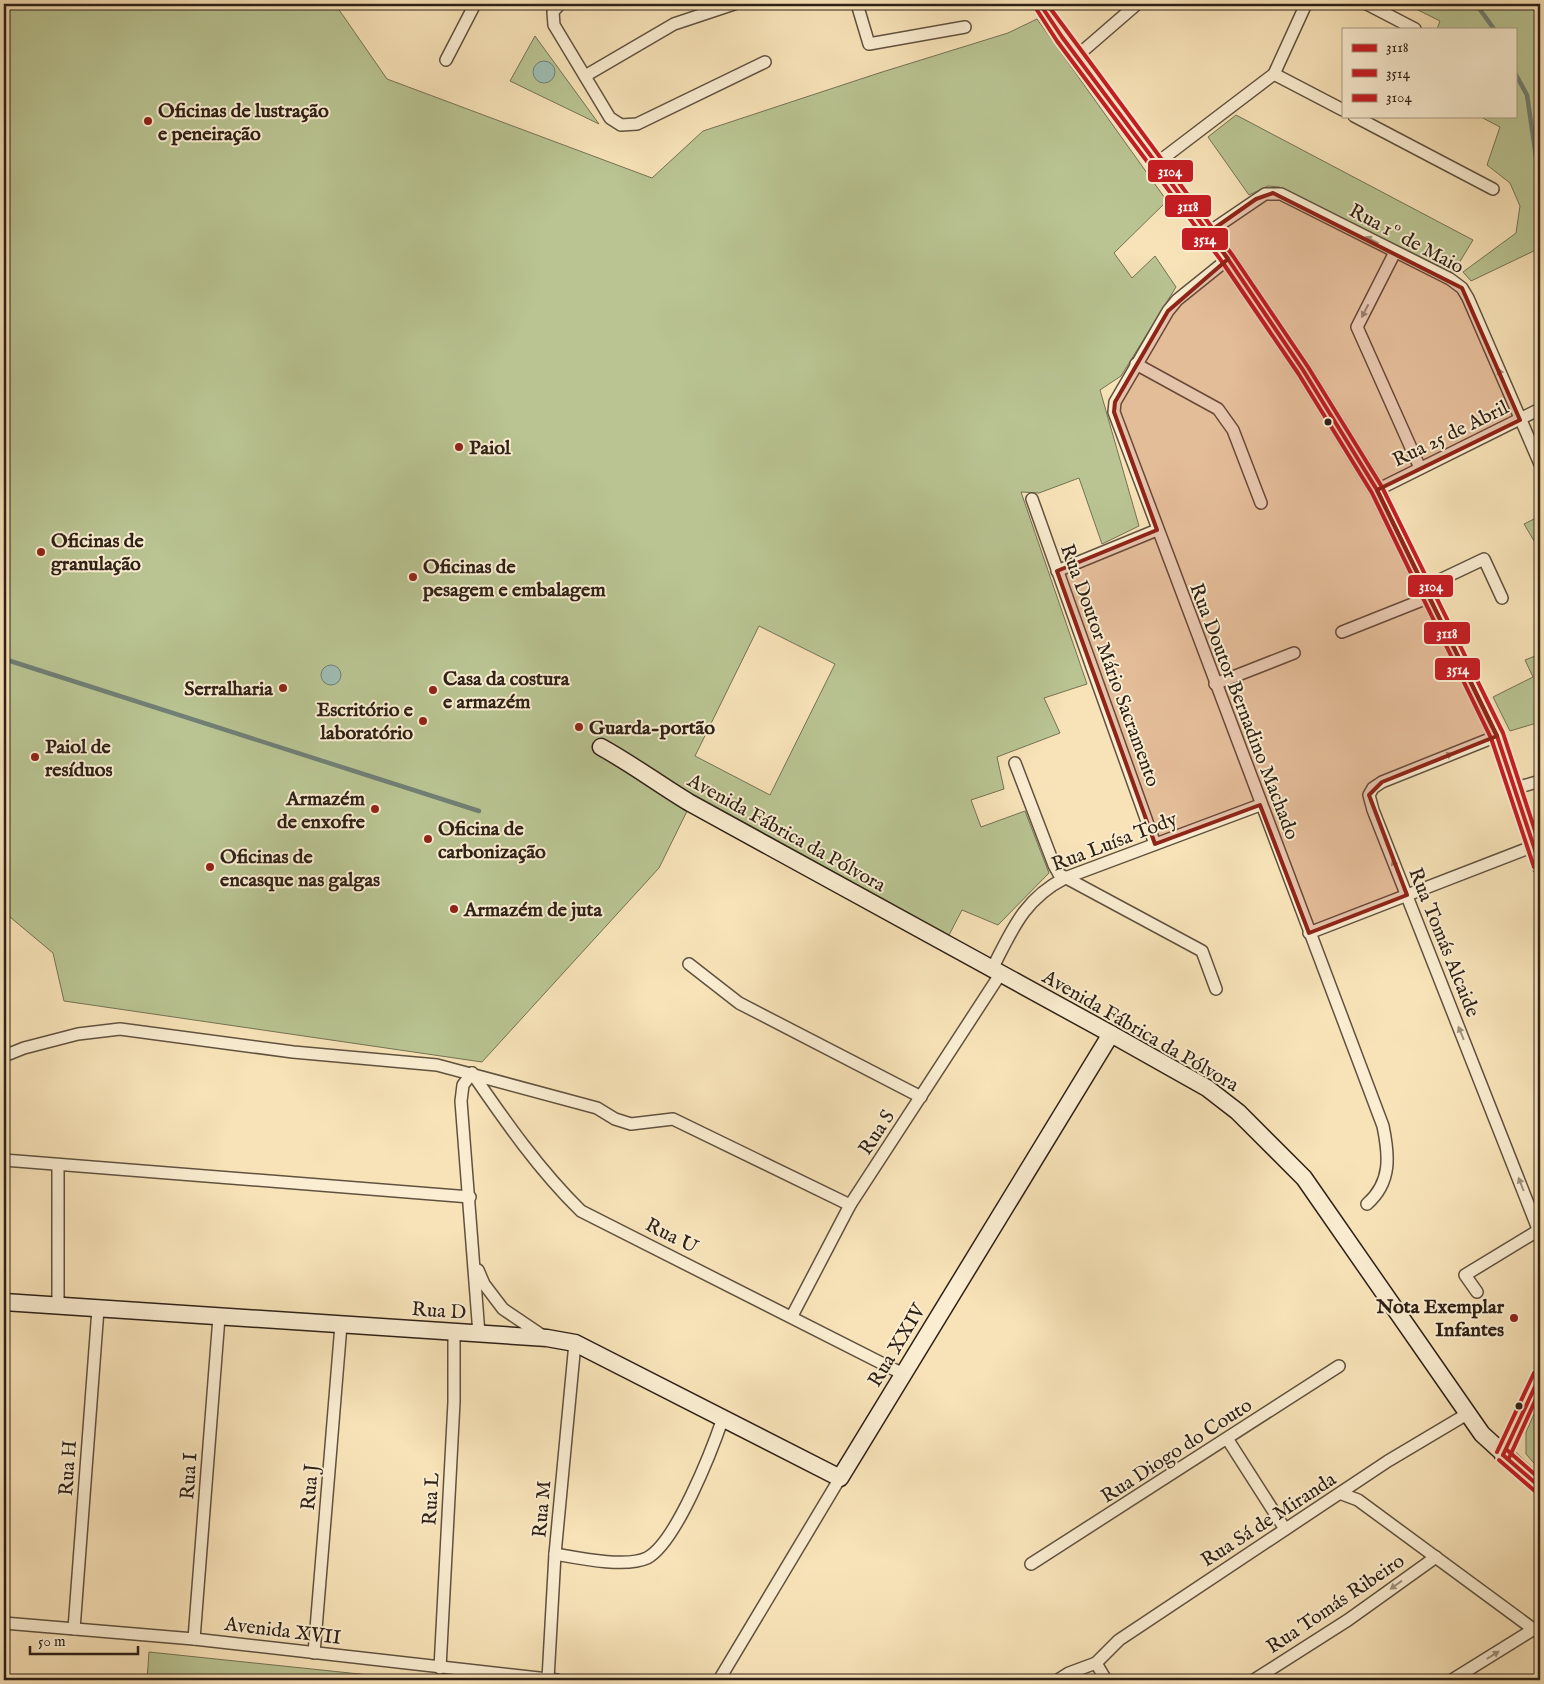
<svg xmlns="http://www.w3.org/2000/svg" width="1544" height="1684" viewBox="0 0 1544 1684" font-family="'IM FELL English',serif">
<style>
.green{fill:#b9c492;stroke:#747254;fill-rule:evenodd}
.water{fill:#9ebdb4;stroke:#717f75}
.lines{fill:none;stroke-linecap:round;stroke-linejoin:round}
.stream{stroke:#717f75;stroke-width:4.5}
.street-casing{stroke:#60523f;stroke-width:14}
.secondary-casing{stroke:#2e2117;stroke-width:19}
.street{stroke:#faedd1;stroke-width:11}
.secondary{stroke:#faedd1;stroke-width:16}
.bus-1-casing{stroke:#faedd1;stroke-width:8}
.bus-2-casing{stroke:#faedd1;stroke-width:8}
.bus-3-casing{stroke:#faedd1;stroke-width:8}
.bus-1{stroke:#c61d23;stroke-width:4}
.bus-2{stroke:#c61d23;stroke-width:4}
.bus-3{stroke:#c61d23;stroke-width:4}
.oneway{fill:#9e917d}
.marked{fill:#8f2418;fill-opacity:0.2;stroke:#8f2418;stroke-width:4;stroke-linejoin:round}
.poi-dot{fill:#8f2418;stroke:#faedd1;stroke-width:2}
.bus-dot{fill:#2e2117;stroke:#faedd1;stroke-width:2}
.labels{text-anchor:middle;stroke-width:4;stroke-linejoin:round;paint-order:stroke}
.poi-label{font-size:20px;font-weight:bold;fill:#2e2117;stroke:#faedd1;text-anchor:start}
.street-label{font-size:20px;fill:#2e2117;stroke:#faedd1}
.line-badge{stroke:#faedd1;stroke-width:2}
.badge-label{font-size:14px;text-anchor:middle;font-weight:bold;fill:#fff}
</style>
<rect width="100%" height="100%" fill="#f8e3b8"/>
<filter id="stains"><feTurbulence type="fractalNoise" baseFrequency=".004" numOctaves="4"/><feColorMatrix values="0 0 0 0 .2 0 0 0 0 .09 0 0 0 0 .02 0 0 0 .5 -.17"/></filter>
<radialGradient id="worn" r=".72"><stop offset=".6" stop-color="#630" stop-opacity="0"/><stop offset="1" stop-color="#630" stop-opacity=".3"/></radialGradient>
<g class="green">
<path d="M4,4H335L387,79L652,178L703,131L879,73L1008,33L1037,19L1167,201L1114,253L1132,278L1155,256L1176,287L1121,376L1100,390L1139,526L1102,544L1079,478L1039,493L1021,492L1087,684L1044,698L1060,733L997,757L1004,789L971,800L981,827L1025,811L1049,873L998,925L962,910L949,935L695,795L659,868L482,1062L64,1001L53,953L4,912ZM759,626L835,664L770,795L695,756Z"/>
<polygon points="1406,4 1540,4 1540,248 1471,281 1463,272 1516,233 1520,206 1510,183 1487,165 1500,127 1479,116 1515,116 1515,29 1437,29 1440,21"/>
<polygon points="535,36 599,124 510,81"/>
<polygon points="1236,115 1473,240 1453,273 1279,187 1268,186 1249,195 1208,137"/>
<polygon points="1540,516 1540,551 1524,524"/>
<polygon points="1540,654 1540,722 1510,731 1493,697 1533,677 1525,660"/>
<polygon points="1540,1400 1540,1470 1526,1454 1526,1432"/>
<polygon points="149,1652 417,1680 147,1680"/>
</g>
<g class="water">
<circle cx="544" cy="72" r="11"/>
<circle cx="331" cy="675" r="10"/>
</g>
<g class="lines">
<g class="stream">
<polyline points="1476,4 1494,29"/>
<polyline points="1515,73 1527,95 1536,157 1540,164"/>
<polyline points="4,659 479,811"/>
</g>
<g class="street-casing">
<g id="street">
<polyline points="560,4 553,12 554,25 610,118 621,125 637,124 765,62"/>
<polyline points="857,4 869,44 965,27"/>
<polyline points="1367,4 1415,29"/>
<polyline points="1077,56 1137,4"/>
<polyline points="446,60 475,4"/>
<polyline points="1274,74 1343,110"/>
<polyline points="585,76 674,24 734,4"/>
<polyline points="1354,116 1493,189"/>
<polyline points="1157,163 1274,74 1306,4"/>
<polyline points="1209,232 1265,194 1281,194 1450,279 1462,288 1468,298 1540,464"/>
<polyline points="1395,252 1357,327 1420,468"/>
<path d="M1228,259L1177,300L1168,311L1115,402L1114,412L1383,1126C1389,1155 1392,1182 1367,1204"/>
<polyline points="1136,364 1218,409 1233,430 1261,503"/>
<polyline points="1377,490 1540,409"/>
<polyline points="1032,499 1155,844"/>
<polyline points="1057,571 1157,530"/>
<polyline points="1425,587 1484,559 1502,598"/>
<polyline points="1342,632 1430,597"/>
<polyline points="1215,684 1294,653"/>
<polyline points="1497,736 1382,782 1373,788 1369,795 1373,810 1540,1234"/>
<polyline points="1015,763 1054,865 1059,874 1202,951 1216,989"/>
<polyline points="1516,788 1540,781"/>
<polyline points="1309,933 1534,846"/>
<polyline points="689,964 739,1003 921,1097"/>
<path d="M992,969C1012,930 1024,899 1065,878L1260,805"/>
<polyline points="4,1056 24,1048 78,1034 120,1029 293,1052 437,1065 597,1108 615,1119 631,1124 673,1119 850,1205"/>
<path d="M472,1073C505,1121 539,1170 581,1211L903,1374"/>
<polyline points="472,1073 463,1085 461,1101 479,1334"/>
<polyline points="4,1160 470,1197"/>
<polyline points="58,1165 58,1307"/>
<polyline points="478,1270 484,1284 503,1309 546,1338"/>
<polyline points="1477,1292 1465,1275 1539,1230"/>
<polyline points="792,1316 850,1205 1001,973"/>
<polyline points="1228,1440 1285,1529"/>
<polyline points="1342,1494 1358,1500 1540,1634"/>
<path d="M555,1554C578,1558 626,1568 647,1558C676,1543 712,1450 723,1418"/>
<polyline points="1031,1564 1339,1366"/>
<polyline points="4,1623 194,1639 557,1680"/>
<polyline points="74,1629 98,1309"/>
<polyline points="194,1639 219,1317"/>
<polyline points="314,1653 341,1325"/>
<polyline points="1096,1663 1106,1680"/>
<polyline points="440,1668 454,1402 454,1332"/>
<polyline points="548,1679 555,1554 575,1343"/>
<polyline points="719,1680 840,1478"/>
<polyline points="1058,1680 1069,1673 1096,1663 1119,1640 1388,1461 1467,1414"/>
<polyline points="1254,1680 1348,1620 1436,1557"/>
<polyline points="1452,1680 1534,1629"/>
</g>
</g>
<g class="secondary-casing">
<g id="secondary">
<polyline points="1040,4 1062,37 1228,259 1303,370 1377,490 1497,736 1540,865"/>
<path d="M601,747C632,764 660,785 690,803L1111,1034L1207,1088L1238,1112L1304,1178L1482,1434L1540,1487"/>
<polyline points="4,1302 547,1338 575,1343 840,1478 1111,1034"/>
<polyline points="1503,1455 1540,1376"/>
</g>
</g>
<use href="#street" class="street"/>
<use href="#secondary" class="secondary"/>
<g class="bus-1-casing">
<g id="bus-1">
<polyline points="1040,4 1062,37 1228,259 1303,370 1377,490 1497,736 1540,865"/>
<polyline points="1503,1455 1540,1376"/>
<polyline points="1503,1455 1540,1487"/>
</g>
</g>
<g class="bus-2-casing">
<g id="bus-2">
<polyline points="1035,7 1057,41 1223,263 1298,373 1372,493 1491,738 1534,867"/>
<polyline points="1509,1458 1540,1390"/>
<polyline points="1499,1460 1536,1492"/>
</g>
</g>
<g class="bus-3-casing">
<g id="bus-3">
<polyline points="1047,4 1233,256 1308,367 1382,487 1503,733 1540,846"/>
<polyline points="1507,1450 1540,1479"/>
<polyline points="1497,1452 1534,1373"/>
</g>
</g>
<use href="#bus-1" class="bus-1"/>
<use href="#bus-2" class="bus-2"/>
<use href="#bus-3" class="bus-3"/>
</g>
<defs><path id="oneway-solid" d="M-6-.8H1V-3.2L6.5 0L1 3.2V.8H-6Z" transform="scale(1.25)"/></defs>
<g class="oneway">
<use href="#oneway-solid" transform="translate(1372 240) rotate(-153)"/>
<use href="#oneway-solid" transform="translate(1365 311) rotate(117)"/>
<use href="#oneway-solid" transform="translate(1501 375) rotate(-113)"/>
<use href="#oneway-solid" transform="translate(1446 756) rotate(-22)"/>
<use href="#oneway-solid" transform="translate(1395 866) rotate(-112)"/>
<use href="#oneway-solid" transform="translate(1461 1033) rotate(-112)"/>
<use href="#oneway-solid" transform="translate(1521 1184) rotate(-111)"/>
<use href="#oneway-solid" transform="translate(1396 1585) rotate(144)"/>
<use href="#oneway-solid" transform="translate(1493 1655) rotate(-32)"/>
</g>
<path class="marked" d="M1273,193L1462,288L1520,420L1377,490L1497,736L1382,782L1369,795L1407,895L1309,933L1260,805L1155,844L1057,571L1157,530L1114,412L1115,402L1168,311L1228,259L1209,232L1256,199Z"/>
<g class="poi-dot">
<circle cx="148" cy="121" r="5"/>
<circle cx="459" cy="447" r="5"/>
<circle cx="41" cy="552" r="5"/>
<circle cx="413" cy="577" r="5"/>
<circle cx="283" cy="688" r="5"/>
<circle cx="433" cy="690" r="5"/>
<circle cx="423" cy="721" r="5"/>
<circle cx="579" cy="727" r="5"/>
<circle cx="35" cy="757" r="5"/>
<circle cx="375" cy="809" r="5"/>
<circle cx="428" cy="839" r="5"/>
<circle cx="210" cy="867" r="5"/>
<circle cx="454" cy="909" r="5"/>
<circle cx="1514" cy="1318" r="5"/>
</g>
<g class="bus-dot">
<circle cx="1328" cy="422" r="4.5"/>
<circle cx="1519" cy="1406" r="4.5"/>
</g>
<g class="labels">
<g class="poi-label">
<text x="158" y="117">Oficinas de lustração<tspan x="158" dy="23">e peneiração</tspan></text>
<text x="469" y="454">Paiol</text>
<text x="51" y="547">Oficinas de<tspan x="51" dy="23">granulação</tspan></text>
<text x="423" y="573">Oficinas de<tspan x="423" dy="23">pesagem e embalagem</tspan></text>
<text x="443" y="685">Casa da costura<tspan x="443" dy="23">e armazém</tspan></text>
<text x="273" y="695" text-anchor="end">Serralharia</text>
<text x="413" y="716" text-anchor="end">Escritório e<tspan x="413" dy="23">laboratório</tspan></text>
<text x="589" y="734">Guarda-portão</text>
<text x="45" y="753">Paiol de<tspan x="45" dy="23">resíduos</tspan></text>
<text x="365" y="805" text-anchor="end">Armazém<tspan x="365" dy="23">de enxofre</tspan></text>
<text x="438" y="835">Oficina de<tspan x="438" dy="23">carbonização</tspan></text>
<text x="220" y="863">Oficinas de<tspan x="220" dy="23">encasque nas galgas</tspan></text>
<text x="464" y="916">Armazém de juta</text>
<text x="1504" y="1313" text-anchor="end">Nota Exemplar<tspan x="1504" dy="23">Infantes</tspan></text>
</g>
<g class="street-label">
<text transform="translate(1407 238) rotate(28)" y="7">Rua 1º de Maio</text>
<text transform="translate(1450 433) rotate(-26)" y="7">Rua 25 de Abril</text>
<text transform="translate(1111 665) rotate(70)" y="7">Rua Doutor Mário Sacramento</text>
<text transform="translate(1245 711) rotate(69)" y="7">Rua Doutor Bernadino Machado</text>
<text transform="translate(787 832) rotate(29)" y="7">Avenida Fábrica da Pólvora</text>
<text transform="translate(1114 841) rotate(-21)" y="7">Rua Luísa Tody</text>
<text transform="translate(1445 942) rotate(68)" y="7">Rua Tomás Alcaide</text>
<text transform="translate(1141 1030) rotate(30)" y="7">Avenida Fábrica da Pólvora</text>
<text transform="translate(876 1132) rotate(-57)" y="7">Rua S</text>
<text transform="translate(672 1235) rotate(27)" y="7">Rua U</text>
<text transform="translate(439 1310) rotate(4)" y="7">Rua D</text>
<text transform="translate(896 1345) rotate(-59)" y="7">Rua XXIV</text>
<text transform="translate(1176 1450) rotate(-33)" y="7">Rua Diogo do Couto</text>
<text transform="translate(67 1468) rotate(-86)" y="7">Rua H</text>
<text transform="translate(188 1476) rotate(-86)" y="7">Rua I</text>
<text transform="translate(309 1487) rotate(-85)" y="7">Rua J</text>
<text transform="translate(430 1499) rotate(-87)" y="7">Rua L</text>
<text transform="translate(541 1509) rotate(-85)" y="7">Rua M</text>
<text transform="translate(1268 1519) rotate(-33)" y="7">Rua Sá de Miranda</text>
<text transform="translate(1335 1603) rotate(-34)" y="7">Rua Tomás Ribeiro</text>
<text transform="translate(283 1630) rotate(7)" y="7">Avenida XVII</text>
</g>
</g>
<g class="line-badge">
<rect x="1147" y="159" width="47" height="24" rx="5" fill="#c61d23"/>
<rect x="1164" y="194" width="48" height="24" rx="5" fill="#c61d23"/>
<rect x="1181" y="227" width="48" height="24" rx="5" fill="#c61d23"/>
<rect x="1407" y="574" width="47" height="24" rx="5" fill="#c61d23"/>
<rect x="1423" y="621" width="48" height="24" rx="5" fill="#c61d23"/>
<rect x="1434" y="657" width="47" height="24" rx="5" fill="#c61d23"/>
</g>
<g class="badge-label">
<text x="1170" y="176">3104</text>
<text x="1188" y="211">3118</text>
<text x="1205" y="244">3514</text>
<text x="1431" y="591">3104</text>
<text x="1447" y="638">3118</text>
<text x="1458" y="674">3514</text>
</g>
<rect width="1544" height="1684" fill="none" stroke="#f8e3b8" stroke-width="20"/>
<rect x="5" y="5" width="1534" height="1674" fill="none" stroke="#2e2117" stroke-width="2.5"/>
<rect x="10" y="10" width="1524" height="1664" fill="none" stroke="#2e2117"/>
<rect x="1342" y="28" width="175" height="90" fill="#faedd1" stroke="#a89b87"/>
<rect x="1352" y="44" width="25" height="8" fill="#c61d23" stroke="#a89b87"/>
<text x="1386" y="52" font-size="15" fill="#2e2117">3118</text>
<rect x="1352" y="69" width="25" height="8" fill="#c61d23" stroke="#a89b87"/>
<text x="1386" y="78" font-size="15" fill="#2e2117">3514</text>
<rect x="1352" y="94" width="25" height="8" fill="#c61d23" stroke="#a89b87"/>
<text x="1386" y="102" font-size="15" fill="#2e2117">3104</text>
<path d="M30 1646v8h108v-8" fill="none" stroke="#2e2117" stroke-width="2.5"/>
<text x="38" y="1646" font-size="15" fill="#2e2117" stroke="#faedd1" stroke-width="4" paint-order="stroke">50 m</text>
<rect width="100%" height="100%" filter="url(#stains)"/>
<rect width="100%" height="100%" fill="url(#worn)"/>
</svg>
